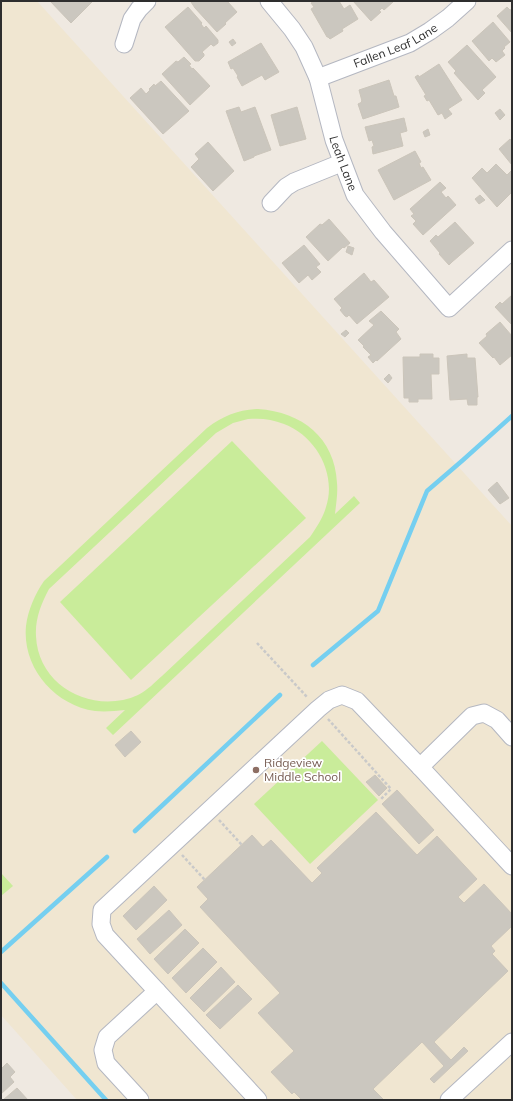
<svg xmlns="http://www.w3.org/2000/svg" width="513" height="1101" viewBox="0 0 513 1101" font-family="Mulish,sans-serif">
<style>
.education{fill:#f0e6d1}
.pitch{fill:#c9ec9a;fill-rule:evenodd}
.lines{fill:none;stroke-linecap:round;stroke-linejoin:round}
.stream{stroke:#75cff0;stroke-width:4.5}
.building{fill:#cbc7bf;stroke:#cbc5ba}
.minor-casing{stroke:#b4b7c1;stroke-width:19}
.path{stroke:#c9c9c9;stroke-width:2.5;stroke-dasharray:3 2;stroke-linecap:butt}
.minor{stroke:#fff;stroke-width:17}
.education-dot{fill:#8d6e63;stroke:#fff;stroke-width:1.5}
.labels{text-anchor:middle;stroke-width:3.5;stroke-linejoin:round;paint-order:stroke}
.street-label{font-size:12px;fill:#2e2e2e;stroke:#fff}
.education-label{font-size:12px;fill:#785e54;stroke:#fff;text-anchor:start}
</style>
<rect width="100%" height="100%" fill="#efe9e1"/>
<polygon class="education" points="1,1 37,1 512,526 512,1100 77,1100 1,1015"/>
<g class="pitch">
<path d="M258,409C302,412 335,438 337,483C338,494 336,504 335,514L354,496L360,503L113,735L106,728L125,710C115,711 105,712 95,711C54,705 22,667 26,626C28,610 35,594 44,581L207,428C223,416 238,410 258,409ZM248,419C261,418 272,419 284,424C316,436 337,474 326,507C323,518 316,528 310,537L162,676C155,682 148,690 138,695C94,715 38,687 36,636C35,619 41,604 49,589L216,433L233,423Z"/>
<polygon points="232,441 306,518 131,680 60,602"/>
<polygon points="322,741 378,800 310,864 254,804"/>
<polygon points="1,873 13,886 1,896"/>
</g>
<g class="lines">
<g class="stream">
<polyline points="313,665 378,611 427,491 463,460 512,416"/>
<polyline points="135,831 280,695"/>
<polyline points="1,952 107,857"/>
<polyline points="1,983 106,1100"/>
</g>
</g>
<g class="building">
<polygon points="50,1 93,1 71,23"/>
<polygon points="193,1 227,1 237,12 225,23 226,24 217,32 195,8 191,2"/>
<polygon points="315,1 339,1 344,9 350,5 358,19 342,29 343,31 330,39 328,37 327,37 311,9 314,7 311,3"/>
<polygon points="353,1 393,1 393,2 384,10 382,8 379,11 381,12 371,21"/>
<polygon points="188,7 202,23 201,24 204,28 206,26 218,40 218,43 214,46 213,46 211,44 202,52 204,54 204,56 199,61 195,61 165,27"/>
<polygon points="507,7 510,10 512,9 512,33 497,16"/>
<polygon points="493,22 510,42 504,47 505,48 502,51 505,55 496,62 492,58 489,61 472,41"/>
<polygon points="233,39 236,43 232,46 229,42"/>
<polygon points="261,43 279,72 265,80 262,75 242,86 237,77 238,76 233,68 231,69 228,62"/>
<polygon points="467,45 496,77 482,90 485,93 478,100 454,73 456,71 448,62"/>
<polygon points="184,57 191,64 189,65 192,69 193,68 210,86 190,105 162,74 176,61 178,62"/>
<polygon points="439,64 462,100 448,109 452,114 445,119 442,113 438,115 429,100 427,101 424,96 426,95 415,77 418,75 419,77"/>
<polygon points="389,80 394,96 396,96 399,107 363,119 358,104 362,102 361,101 362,101 359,90"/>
<polygon points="161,81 189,111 163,134 130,98 141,88 146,94 150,90 149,89 154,84 155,86"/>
<polygon points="239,107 241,112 255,107 271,150 254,156 254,157 244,161 226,111"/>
<polygon points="297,107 306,139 280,146 271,115"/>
<polygon points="500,109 505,115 500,120 495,113"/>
<polygon points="404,118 407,131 400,133 403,146 373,154 372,147 374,146 372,140 369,141 365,127"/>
<polygon points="428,129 430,135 425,137 423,132"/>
<polygon points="510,139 512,142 512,165 499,149"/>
<polygon points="208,142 234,171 213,191 191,167 199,159 195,154"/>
<polygon points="415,151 421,162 419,163 421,168 423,167 431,180 394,200 378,170"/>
<polygon points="496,164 507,175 511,171 512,172 512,192 497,207 472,178 482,168 487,173"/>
<polygon points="440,182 446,188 441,192 446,198 448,196 456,205 423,235 413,224 416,221 411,216 414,214 410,209"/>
<polygon points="480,195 485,200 479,204 475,199"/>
<polygon points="329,219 350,243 344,248 343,247 328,261 306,237 320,224 322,225"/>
<polygon points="455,222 474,243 452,262 449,265 439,254 440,253 430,241 436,235 438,237"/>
<polygon points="304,245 320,264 316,267 321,272 312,280 308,275 299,283 282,263"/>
<polygon points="348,246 354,248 352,255 346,252"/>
<polygon points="364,273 371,282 374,280 389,297 357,324 349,315 347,317 345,316 340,310 342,308 334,299"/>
<polygon points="512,295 512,325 495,307 500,302 502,304"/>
<polygon points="381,311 399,329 396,332 401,339 377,361 376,360 373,363 368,357 371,355 363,347 364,346 358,340 374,325 369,321"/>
<polygon points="500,322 512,336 512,355 500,365 494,357 493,358 479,343 487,336 486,334"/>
<polygon points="346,330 349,333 345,337 341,334"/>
<polygon points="420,354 433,354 433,358 439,358 439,374 431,374 432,399 418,399 418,402 409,402 409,398 404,398 403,357 420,357"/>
<polygon points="467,354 467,358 475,358 478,397 477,397 477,405 468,405 467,399 450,400 447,356"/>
<polygon points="389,374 392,378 388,383 384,379"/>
<polygon points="497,482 509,498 500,504 488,490"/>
<polygon points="131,731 141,742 125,757 115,745"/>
<polygon points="375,775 387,788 379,796 366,782"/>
<polygon points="397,790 434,830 419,844 382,804"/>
<polygon points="376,812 417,855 437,836 477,879 458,897 464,903 484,884 512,914 512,926 491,946 495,951 492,954 508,971 434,1042 451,1060 464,1047 468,1051 434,1083 430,1079 444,1066 422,1042 373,1089 384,1100 302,1100 294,1092 292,1094 271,1072 294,1051 258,1013 280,993 200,907 208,899 197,887 252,835 263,847 271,840 312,883 322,873 317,868"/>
<polygon points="154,886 167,900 136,930 123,916"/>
<polygon points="169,910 182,925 150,954 137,939"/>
<polygon points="185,929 199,943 168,974 154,959"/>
<polygon points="203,948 217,962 186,993 172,978"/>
<polygon points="221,967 235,982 204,1012 190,998"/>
<polygon points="238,985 252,999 220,1029 206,1015"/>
<polygon points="7,1063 15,1072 10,1077 14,1082 1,1094 1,1067 2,1068"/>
<polygon points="17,1088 28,1100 3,1100"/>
</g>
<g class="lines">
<g class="minor-casing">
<g id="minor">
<path id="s1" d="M269,1L292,29L304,47L318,78L334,140L355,195L383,232L449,308L512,250"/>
<polyline points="124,44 132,19 139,9 147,1"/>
<path id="s2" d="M318,78L410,43L430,31L448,18L467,1"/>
<polyline points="271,203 286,187 294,182 341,163"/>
<polyline points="420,767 472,716 484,713 497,720 512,737"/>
<polyline points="140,1100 106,1063 103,1050 107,1037 157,991"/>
<polyline points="258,1100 105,935 101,924 102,910 318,709 329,700 342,695 357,701 420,767 512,866"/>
<polyline points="449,1100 512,1042"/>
</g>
</g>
<g class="path">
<polyline points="257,643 308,698"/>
<polyline points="328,719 391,789 380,800"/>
<polyline points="219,820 242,845"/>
<polyline points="182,855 205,880"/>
</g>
<use href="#minor" class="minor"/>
</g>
<circle class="education-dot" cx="256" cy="770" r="4"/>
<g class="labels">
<g class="street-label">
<text dy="4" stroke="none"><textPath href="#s2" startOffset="84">Fallen Leaf Lane</textPath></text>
<text dy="4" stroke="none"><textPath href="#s1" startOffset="181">Leah Lane</textPath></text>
</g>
<g class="education-label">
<text x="264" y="767">Ridgeview<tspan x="264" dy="14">Middle School</tspan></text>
</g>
</g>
<rect width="513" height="1101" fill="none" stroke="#2e2e2e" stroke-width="4"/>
</svg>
